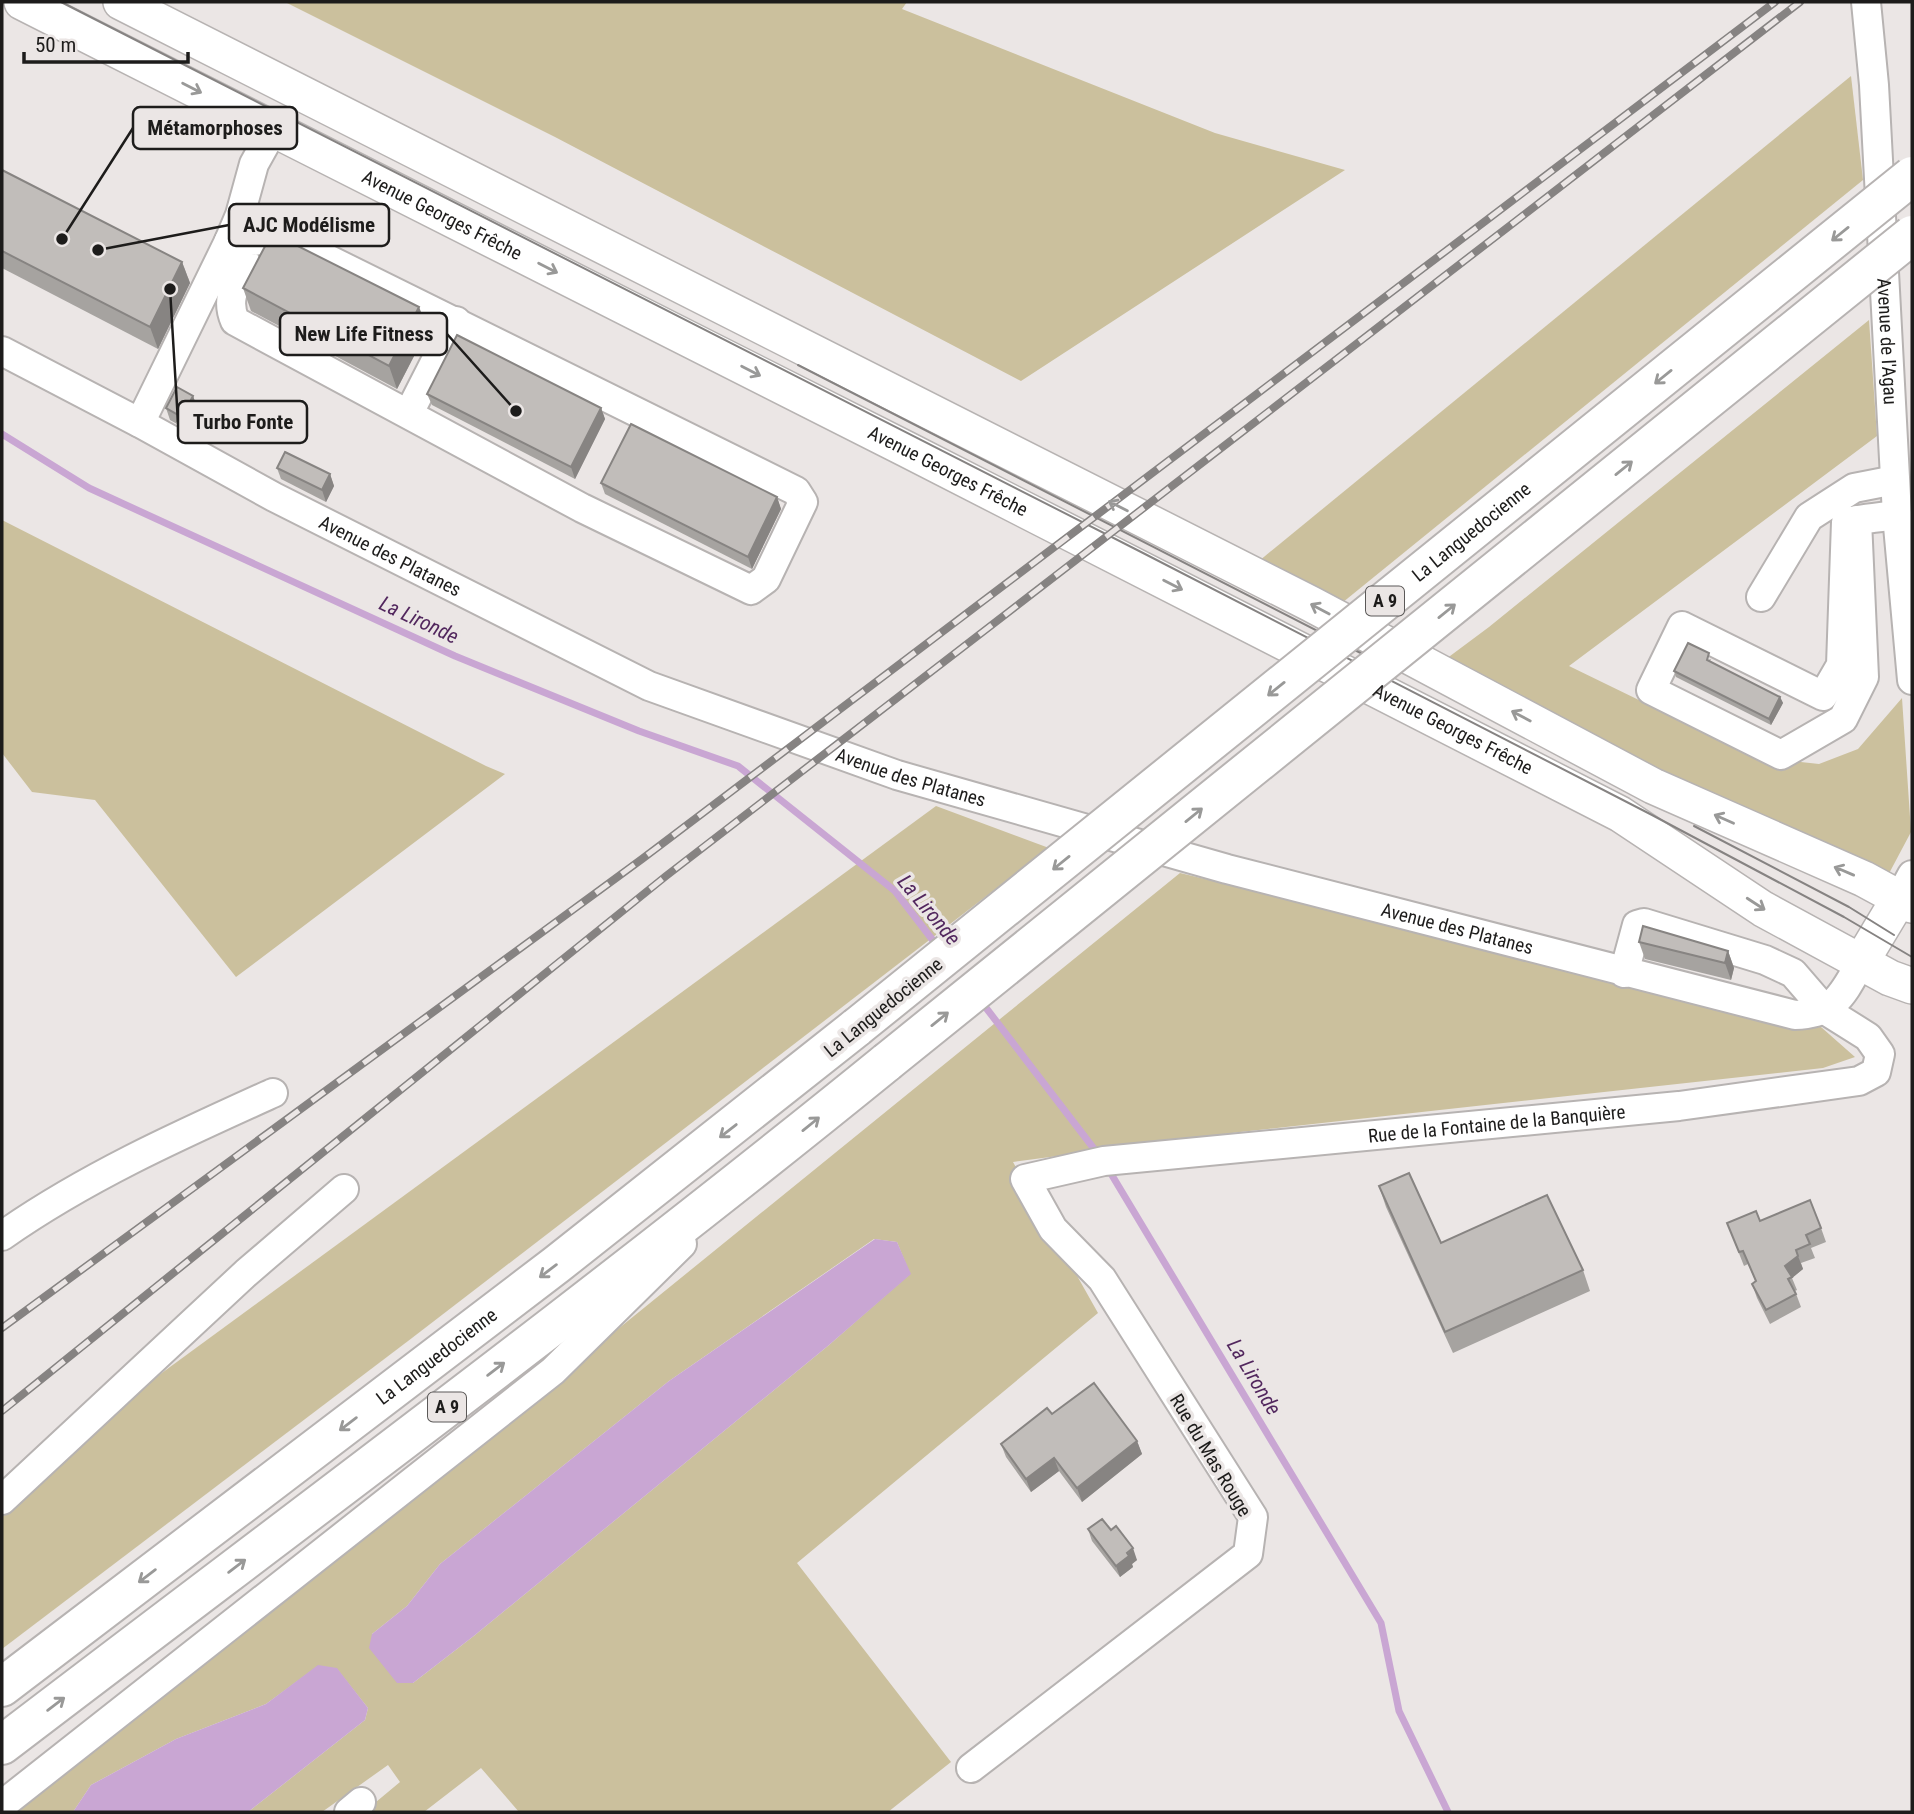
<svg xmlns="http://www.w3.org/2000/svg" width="1914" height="1814" viewBox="0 0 1914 1814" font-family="'Roboto Condensed',sans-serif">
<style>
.green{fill:#cbc09d;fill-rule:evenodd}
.water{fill:#c9a6d3}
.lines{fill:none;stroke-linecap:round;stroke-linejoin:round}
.stream{stroke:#c9a6d3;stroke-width:7}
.minor-casing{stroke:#b7b3b2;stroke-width:32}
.major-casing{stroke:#b7b3b2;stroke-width:38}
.highway-casing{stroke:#b7b3b2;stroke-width:42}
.minor{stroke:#fff;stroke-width:28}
.major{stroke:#fff;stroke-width:35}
.highway{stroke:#fff;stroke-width:38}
.tram{stroke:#868382;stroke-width:2}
.rail-casing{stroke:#868382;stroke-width:8}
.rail{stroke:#ebe6e5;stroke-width:5;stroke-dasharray:16;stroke-linecap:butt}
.highway-bridge-casing{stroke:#b7b3b2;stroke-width:42;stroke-linecap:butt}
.highway-bridge{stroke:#fff;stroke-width:38}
.wall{fill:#a6a3a0}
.shaded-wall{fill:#878482}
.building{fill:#c1bdba;stroke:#878482;stroke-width:2}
.oneway{stroke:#999998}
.labels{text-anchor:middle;stroke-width:7;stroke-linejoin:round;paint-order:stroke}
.shield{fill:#ebe6e5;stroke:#5b5958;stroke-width:2}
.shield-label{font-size:18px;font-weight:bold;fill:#1d1c1b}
.street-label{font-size:19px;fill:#1d1c1b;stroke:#ebe6e5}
.water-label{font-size:21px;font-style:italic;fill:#52275e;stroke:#ebe6e5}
.leader{fill:none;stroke:#1d1c1b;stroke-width:2.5}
.callout-dot{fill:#1d1c1b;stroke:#ebe6e5;stroke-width:2.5}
.callout{fill:#ebe6e5;stroke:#1d1c1b;stroke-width:2.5}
.callout-label{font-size:21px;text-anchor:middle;font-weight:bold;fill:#1d1c1b}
</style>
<rect width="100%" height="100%" fill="#ebe6e5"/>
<g class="green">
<polygon points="285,2 907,2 902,9 1215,133 1345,170 1021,381 555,137"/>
<polygon points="1851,76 1863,180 1337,607 1259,561"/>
<polygon points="1869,320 1877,436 1569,666 1756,757 1819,764 1858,749 1902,698 1911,832 1885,881 1636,768 1442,662 1489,627"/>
<polygon points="2,520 486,766 505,774 236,977 95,800 32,792 2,753"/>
<polygon points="936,806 1049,848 412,1338 2,1649 2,1493 129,1397"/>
<path d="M1180,873L1821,1027L1855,1057L1823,1068L1240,1132L1013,1162L1098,1313L797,1563L951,1762L888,1812H519L481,1768L424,1812H364L400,1782L388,1765L322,1812H248L365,1720L368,1708L337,1669L318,1666L266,1704L176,1739L91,1785L73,1812L14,1811L528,1402ZM874,1239L897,1242L910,1274L829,1345L475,1635L413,1683L372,1634L407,1606L440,1564L669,1381Z"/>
</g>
<g class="water">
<polygon points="875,1239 897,1242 911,1274 829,1345 475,1635 413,1683 397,1683 369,1648 372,1634 407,1606 440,1564 669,1381"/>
<polygon points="318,1665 337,1668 368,1708 365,1720 248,1812 73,1812 91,1785 176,1739 266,1704"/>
</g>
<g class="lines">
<g class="stream">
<polyline points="2,434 89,488 455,656 639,731 738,766 895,891 938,947"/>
<polyline points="980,1000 1098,1154"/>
<polyline points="1107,1167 1381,1623 1399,1711 1448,1812"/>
</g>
<g class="minor-casing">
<g id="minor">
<path id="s1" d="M1866,2L1874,85L1897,515L1912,680"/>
<path d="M229,241C248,243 267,238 287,239L796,491L803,502L766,579L751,590L582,508L235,321C225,298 236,285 246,263"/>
<path id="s2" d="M2,351L140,423L274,497L649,686L897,775L1227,869L1795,1015C1835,1014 1843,994 1861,962"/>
<polyline points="409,413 456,321"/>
<polyline points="140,423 229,241 240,215 254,164 273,130"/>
<path d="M1857,520L1864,677L1843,719L1781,755L1651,690L1682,626L1823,696L1841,665L1846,522C1863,519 1880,517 1897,515"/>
<polyline points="1761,597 1809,517 1854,488 1895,480"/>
<polyline points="1900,897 1912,875"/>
<path d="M2,1236C86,1177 180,1135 273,1093"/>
<polyline points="2,1500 246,1273 344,1189"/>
<path id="s3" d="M971,1768L1248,1554L1253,1517L1102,1279L1053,1229L1025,1179L1104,1161L1679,1106L1859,1081L1876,1072L1880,1054L1868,1037L1825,1010L1793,973L1765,960L1644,923L1637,925L1624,973"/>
<polyline points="2,1805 553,1371 682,1244"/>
<polyline points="349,1812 361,1802"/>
</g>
</g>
<g class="major-casing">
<g id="major">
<path id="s4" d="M22,2L906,449L1620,814L1763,909L1890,978L1912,986"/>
<polyline points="121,2 1311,604 1653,786 1864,879 1912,905"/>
<polyline points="1861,962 1900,897"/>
</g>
</g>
<g class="highway-casing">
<g id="highway">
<path id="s5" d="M2,1687L556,1265L857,1027"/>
<path d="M2,1745C298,1519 598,1297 887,1062"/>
</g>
</g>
<use href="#minor" class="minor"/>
<use href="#major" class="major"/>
<use href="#highway" class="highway"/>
<g class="tram">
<polyline points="61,2 1145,554 1652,815 1844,917 1912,957"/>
<polyline points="798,365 1384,665"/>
<polyline points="1694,826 1849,907 1894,935"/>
</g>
<g class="rail-casing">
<g id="rail">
<polyline points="2,1328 642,859 1775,2"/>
<polyline points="2,1411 666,876 1800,2"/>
</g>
</g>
<use href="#rail" class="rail"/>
<g class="highway-bridge-casing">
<g id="highway-bridge">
<path id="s6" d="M857,1027L1912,176"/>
<polyline points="887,1062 1912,235"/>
</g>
</g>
<use href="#highway-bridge" class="highway-bridge"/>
</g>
<g class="wall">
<polygon points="2,170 182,262 190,283 158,349 2,268"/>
<polygon points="243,288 428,329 397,389 251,311"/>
<polygon points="427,394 601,408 605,419 575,479 432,405"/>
<polygon points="193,396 197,407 186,429 170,420 166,408"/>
<polygon points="277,468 330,474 334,486 326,502 281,479"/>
<polygon points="601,483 777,497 781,509 752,569 605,494"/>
<polygon points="1711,659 1710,661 1780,697 1783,703 1771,725 1676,677 1674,671"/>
<polygon points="1639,942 1728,951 1734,968 1731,980 1645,959"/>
<polygon points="1379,1186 1441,1243 1583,1270 1590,1291 1453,1353 1386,1207"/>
<polygon points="1760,1221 1821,1228 1826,1242 1811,1248 1815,1258 1801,1263 1803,1269 1792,1278 1797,1290 1795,1291 1801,1307 1770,1324 1757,1298 1752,1284 1756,1282 1748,1264 1744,1266 1727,1223"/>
<polygon points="1052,1414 1137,1441 1142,1454 1082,1502 1059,1471 1031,1492 1006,1457 1001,1444"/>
<polygon points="1088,1529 1137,1560 1132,1564 1133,1567 1120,1577 1092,1541"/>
</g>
<g class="shaded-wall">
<polygon points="182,262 190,283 158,349 150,327"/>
<polygon points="419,307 428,329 397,389 389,366"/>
<polygon points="193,396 197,407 186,429 182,417"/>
<polygon points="601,408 605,419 575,479 571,467"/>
<polygon points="330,474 334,486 326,502 322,490"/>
<polygon points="777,497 781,509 752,569 748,557"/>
<polygon points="1780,697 1783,703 1771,725 1769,719"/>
<polygon points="1728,951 1734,968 1731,980 1725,963"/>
<polygon points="1798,1256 1803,1269 1792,1278 1785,1266"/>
<polygon points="1137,1441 1142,1454 1082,1502 1077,1488"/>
<polygon points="1054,1458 1059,1471 1031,1492 1026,1479"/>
<polygon points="1133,1548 1137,1560 1132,1564 1133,1567 1120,1577 1116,1566"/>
</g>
<g class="building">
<polygon points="2,170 182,262 150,327 2,251"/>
<polygon points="272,233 419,307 389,366 243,288"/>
<polygon points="457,335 601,408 571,467 427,394"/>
<polygon points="177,387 193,396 182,417 166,408"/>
<polygon points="631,424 777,497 748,557 601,483"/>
<polygon points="285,452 330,474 322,490 277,468"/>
<polygon points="1688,643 1709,653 1707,660 1780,697 1769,719 1674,671"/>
<polygon points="1643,926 1728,951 1725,963 1639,942"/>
<polygon points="1409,1173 1441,1243 1547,1195 1583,1270 1445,1332 1379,1186"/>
<polygon points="1810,1200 1821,1228 1806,1235 1810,1244 1796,1250 1798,1256 1785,1266 1792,1277 1788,1279 1796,1294 1766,1310 1752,1284 1756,1281 1743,1251 1739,1252 1727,1223 1756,1211 1760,1221"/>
<polygon points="1094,1383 1137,1441 1077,1488 1054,1458 1026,1479 1001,1444 1047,1408 1052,1414"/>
<polygon points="1102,1519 1111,1530 1116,1526 1133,1548 1127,1553 1129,1556 1116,1566 1088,1529"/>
</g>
<defs><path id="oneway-shaft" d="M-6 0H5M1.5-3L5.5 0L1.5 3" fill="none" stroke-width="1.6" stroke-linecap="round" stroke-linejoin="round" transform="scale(1.75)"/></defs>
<g class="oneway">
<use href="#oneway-shaft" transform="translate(192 88) rotate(27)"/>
<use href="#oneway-shaft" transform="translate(1840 234) rotate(141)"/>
<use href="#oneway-shaft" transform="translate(548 268) rotate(27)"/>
<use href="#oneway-shaft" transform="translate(751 371) rotate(27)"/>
<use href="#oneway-shaft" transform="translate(1663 377) rotate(141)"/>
<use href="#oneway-shaft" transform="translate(1624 468) rotate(-39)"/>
<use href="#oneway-shaft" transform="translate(1118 506) rotate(-153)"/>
<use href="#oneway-shaft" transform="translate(1173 585) rotate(27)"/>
<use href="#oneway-shaft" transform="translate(1320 609) rotate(-152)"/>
<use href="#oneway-shaft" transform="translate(1447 611) rotate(-39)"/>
<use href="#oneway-shaft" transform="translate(1276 689) rotate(141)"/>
<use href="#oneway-shaft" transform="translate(1521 716) rotate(-152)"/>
<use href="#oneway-shaft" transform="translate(1194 815) rotate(-39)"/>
<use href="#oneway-shaft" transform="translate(1724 819) rotate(-156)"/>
<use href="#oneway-shaft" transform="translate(1061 863) rotate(141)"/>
<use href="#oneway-shaft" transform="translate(1844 871) rotate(-157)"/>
<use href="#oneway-shaft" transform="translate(1756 904) rotate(33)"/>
<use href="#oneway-shaft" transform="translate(940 1019) rotate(-39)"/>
<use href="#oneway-shaft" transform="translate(811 1124) rotate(-39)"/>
<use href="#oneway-shaft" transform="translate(728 1131) rotate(142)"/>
<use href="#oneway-shaft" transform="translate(548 1271) rotate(143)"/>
<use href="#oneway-shaft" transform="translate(496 1369) rotate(-37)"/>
<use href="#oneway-shaft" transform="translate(348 1424) rotate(143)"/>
<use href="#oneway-shaft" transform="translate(237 1566) rotate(-37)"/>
<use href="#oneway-shaft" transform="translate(147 1576) rotate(143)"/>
<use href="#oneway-shaft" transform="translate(56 1704) rotate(-37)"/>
</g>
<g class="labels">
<g class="shield">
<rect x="1366" y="586.5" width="38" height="29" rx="5"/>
<rect x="428" y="1392.5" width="38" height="29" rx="5"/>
</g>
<g class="shield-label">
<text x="1385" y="607">A 9</text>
<text x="447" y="1413">A 9</text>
</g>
<g class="street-label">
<text dy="7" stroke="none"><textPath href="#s4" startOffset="471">Avenue Georges Frêche</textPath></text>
<text dy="7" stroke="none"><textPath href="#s1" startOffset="340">Avenue de l'Agau</textPath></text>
<text dy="7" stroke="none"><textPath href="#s4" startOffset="1038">Avenue Georges Frêche</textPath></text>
<text dy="7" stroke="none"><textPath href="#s6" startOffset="789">La Languedocienne</textPath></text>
<text dy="7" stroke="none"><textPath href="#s2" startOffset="439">Avenue des Platanes</textPath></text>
<text dy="7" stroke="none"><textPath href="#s4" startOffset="1605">Avenue Georges Frêche</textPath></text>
<text dy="7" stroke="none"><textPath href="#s2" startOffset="1006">Avenue des Platanes</textPath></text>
<text dy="7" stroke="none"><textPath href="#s2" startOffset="1573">Avenue des Platanes</textPath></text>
<text transform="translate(883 1007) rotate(-39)" y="7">La Languedocienne</text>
<text dy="7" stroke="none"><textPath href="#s3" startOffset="1272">Rue de la Fontaine de la Banquière</textPath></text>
<text dy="7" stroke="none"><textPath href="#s5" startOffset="546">La Languedocienne</textPath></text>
<text transform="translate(1211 1455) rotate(59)" y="7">Rue du Mas Rouge</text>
</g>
<g class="water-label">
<text transform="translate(419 620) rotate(25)" y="7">La Lironde</text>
<text transform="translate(929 910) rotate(50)" y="7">La Lironde</text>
<text transform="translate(1254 1377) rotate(59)" y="7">La Lironde</text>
</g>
</g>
<path class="leader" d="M62 239L133 128M98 250L229 225M516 411L447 334M170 289L178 422"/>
<g class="callout-dot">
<circle cx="62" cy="239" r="7"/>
<circle cx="98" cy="250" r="7"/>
<circle cx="516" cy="411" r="7"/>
<circle cx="170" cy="289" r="7"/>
</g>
<g class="callout">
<rect x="133" y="107" width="164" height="42" rx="7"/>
<rect x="229" y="204" width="160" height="42" rx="7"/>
<rect x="280" y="313" width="167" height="42" rx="7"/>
<rect x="178" y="401" width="129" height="42" rx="7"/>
</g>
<g class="callout-label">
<text x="215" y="135">Métamorphoses</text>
<text x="309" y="232">AJC Modélisme</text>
<text x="364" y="341">New Life Fitness</text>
<text x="243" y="429">Turbo Fonte</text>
</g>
<rect width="1914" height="1814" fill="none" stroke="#1d1c1b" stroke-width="7"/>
<path d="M24 52v10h164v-10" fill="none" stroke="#1d1c1b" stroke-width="3.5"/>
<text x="35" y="52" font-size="21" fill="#1d1c1b" stroke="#ebe6e5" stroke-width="5" paint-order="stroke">50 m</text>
</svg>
